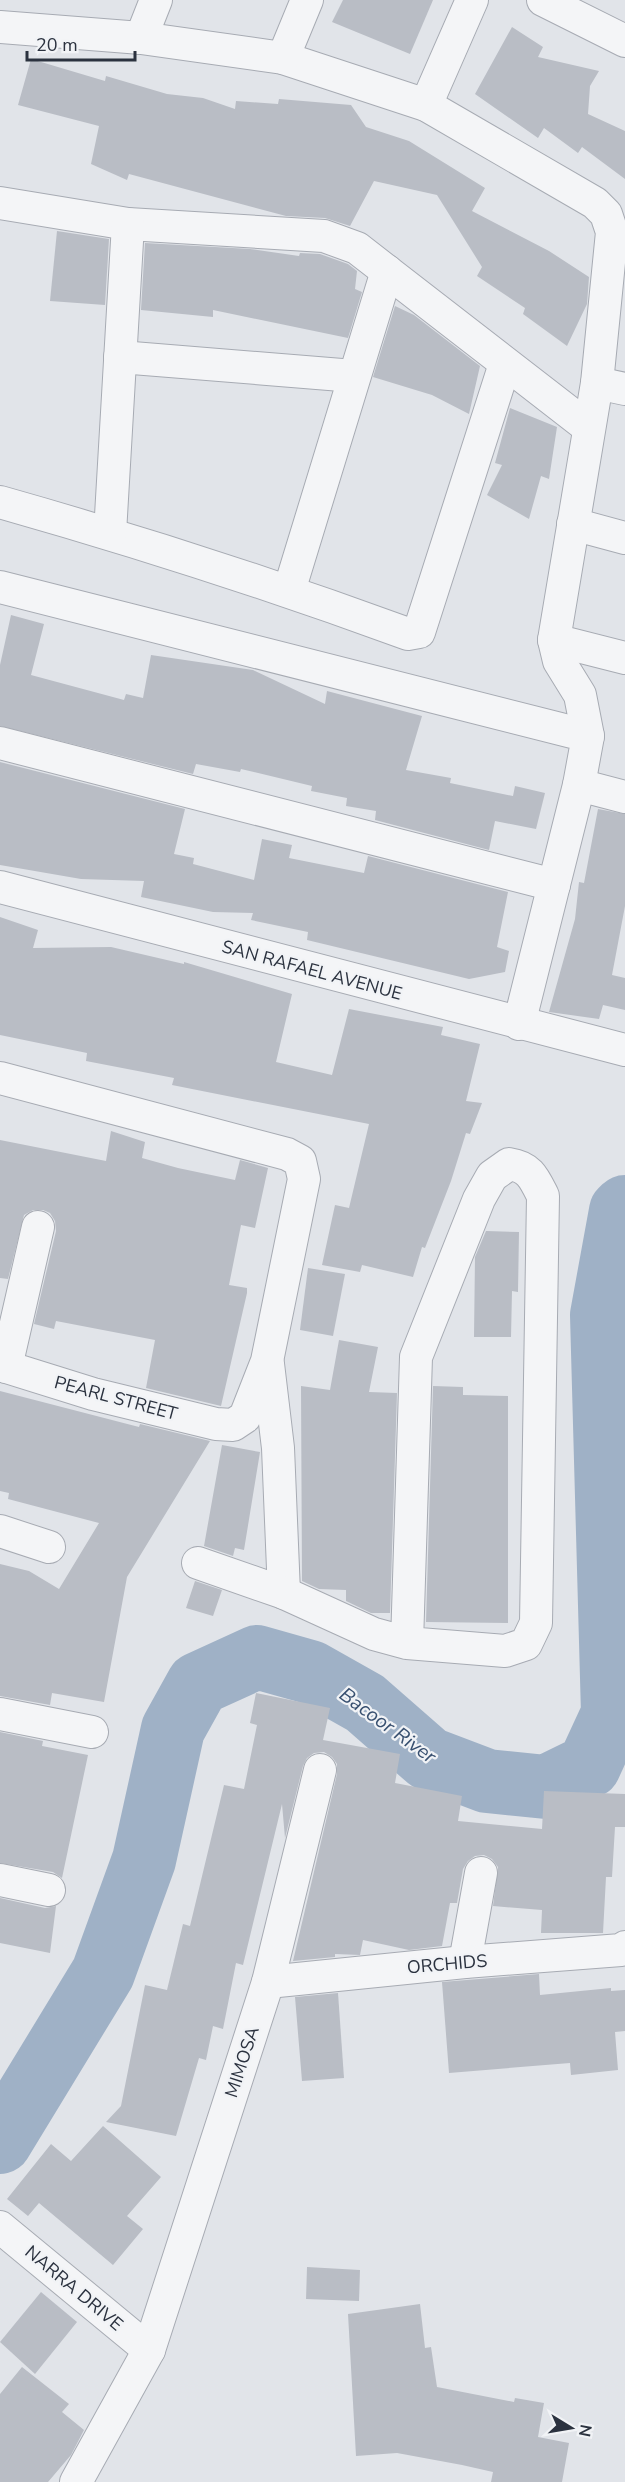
<svg xmlns="http://www.w3.org/2000/svg" width="625" height="2482" viewBox="0 0 625 2482" font-family="'Nunito Sans',sans-serif">
<style>
.lines{fill:none;stroke-linecap:round;stroke-linejoin:round}
.river{stroke:#9fb1c6;stroke-width:64}
.building{fill:#b9bdc5}
.minor-casing{stroke:#a7abb3;stroke-width:34}
.minor{stroke:#f4f5f7;stroke-width:32}
.labels{text-anchor:middle;stroke-width:4.5;stroke-linejoin:round;paint-order:stroke}
.street-label{font-size:18px;fill:#2b323f;stroke:#f1f3f6}
.water-label{font-size:20px;font-style:italic;fill:#385070;stroke:#f1f3f6}
</style>
<rect width="100%" height="100%" fill="#e1e4e9"/>
<g class="lines">
<polyline class="river" points="0,2142 103,1973 144,1860 173,1729 198,1684 257,1657 310,1672 365,1703 429,1759 487,1781 546,1787 589,1766 613,1714 602,1315 621,1211 625,1207"/>
</g>
<g class="building">
<polygon points="343,0 433,0 410,54 332,22"/>
<polygon points="512,27 543,47 538,57 599,71 590,86 588,114 625,131 625,179 582,147 578,153 544,128 538,138 475,94"/>
<polygon points="31,59 105,81 106,76 167,94 203,98 235,109 236,101 278,104 279,99 351,105 366,127 409,141 485,188 472,211 549,251 589,277 587,304 567,346 523,314 525,308 477,276 482,267 437,195 374,181 350,226 325,218 286,216 129,174 127,180 91,164 99,126 18,105"/>
<polygon points="57,231 109,239 105,305 50,301"/>
<polygon points="145,243 250,249 299,256 300,253 320,254 348,264 357,271 355,289 362,292 348,338 213,310 213,317 141,310"/>
<polygon points="395,306 414,315 480,366 469,414 432,395 373,377"/>
<polygon points="510,408 557,427 549,479 541,476 529,519 487,495 502,465 495,463"/>
<polygon points="11,615 44,624 31,675 124,700 126,694 143,698 151,655 253,670 325,704 327,691 422,716 406,770 451,778 450,783 513,796 515,786 545,793 536,829 495,821 489,850 375,820 376,811 346,806 347,798 311,791 312,786 241,769 240,772 196,764 193,774 0,726 0,665"/>
<polygon points="0,762 185,809 174,854 194,858 193,864 254,880 262,839 292,845 289,858 364,873 368,856 508,892 497,947 509,951 505,972 469,979 307,940 308,932 251,920 253,913 213,912 141,897 144,881 81,879 0,865"/>
<polygon points="598,809 625,814 625,906 612,975 625,978 625,1010 603,1005 599,1019 549,1012 575,919 579,882 584,883"/>
<polygon points="0,917 38,930 33,948 111,947 184,964 184,962 292,994 276,1062 332,1075 349,1009 443,1027 441,1035 480,1044 466,1101 482,1103 470,1134 466,1133 451,1181 425,1248 422,1247 413,1277 362,1265 360,1272 322,1265 335,1205 349,1208 369,1124 172,1085 174,1078 86,1061 87,1053 0,1035"/>
<polygon points="111,1131 145,1142 142,1158 178,1168 235,1180 240,1160 268,1168 255,1228 241,1225 229,1285 247,1288 247,1293 221,1406 146,1388 155,1340 56,1321 54,1329 34,1324 56,1231 55,1221 50,1213 43,1210 33,1210 24,1215 8,1279 0,1278 0,1140 106,1161"/>
<polygon points="486,1231 519,1232 518,1292 512,1291 511,1337 474,1337 475,1257"/>
<polygon points="308,1268 345,1274 333,1336 300,1330"/>
<polygon points="339,1340 378,1347 369,1392 397,1393 390,1613 371,1613 346,1601 346,1590 319,1589 302,1581 301,1386 330,1390"/>
<polygon points="433,1386 463,1387 463,1395 508,1396 508,1623 426,1622"/>
<polygon points="0,1391 139,1427 140,1424 210,1441 127,1577 104,1702 52,1693 50,1705 0,1696 0,1564 29,1571 59,1589 99,1523 8,1499 9,1493 0,1491"/>
<polygon points="222,1445 260,1452 244,1550 235,1548 233,1556 204,1546"/>
<polygon points="195,1581 222,1590 213,1616 186,1608"/>
<polygon points="256,1693 330,1708 323,1740 400,1754 395,1783 462,1796 458,1821 542,1829 544,1791 625,1794 625,1827 615,1827 612,1877 606,1877 603,1933 541,1933 542,1910 493,1906 498,1867 492,1859 484,1855 475,1856 468,1861 463,1869 457,1903 450,1903 442,1946 409,1950 363,1940 360,1955 335,1954 335,1957 293,1961 337,1774 337,1764 332,1757 324,1752 314,1753 307,1758 303,1766 285,1838 282,1804 243,1965 236,1963 223,2029 213,2026 206,2060 199,2058 176,2136 106,2122 121,2106 145,1985 167,1990 183,1924 190,1926 224,1785 244,1789 257,1725 250,1723"/>
<polygon points="0,1732 43,1741 42,1746 88,1755 62,1878 53,1872 0,1863"/>
<polygon points="0,1898 45,1908 56,1906 50,1953 0,1943"/>
<polygon points="539,1974 540,1995 611,1988 611,1991 625,1990 625,2031 615,2032 618,2070 571,2075 570,2063 449,2073 442,1982"/>
<polygon points="338,1993 344,2078 302,2081 295,1997"/>
<polygon points="103,2126 161,2177 127,2216 143,2229 113,2265 39,2203 28,2216 7,2199 51,2144 71,2161"/>
<polygon points="307,2267 360,2270 359,2301 306,2299"/>
<polygon points="41,2292 77,2322 35,2374 0,2342"/>
<polygon points="420,2304 425,2348 431,2347 437,2387 514,2402 515,2398 544,2403 538,2437 569,2443 562,2482 491,2482 493,2472 462,2465 397,2453 356,2456 348,2314"/>
<polygon points="22,2367 69,2404 62,2412 84,2430 71,2455 48,2482 0,2482 0,2394"/>
</g>
<g class="lines">
<g class="minor-casing">
<g id="minor">
<polyline points="543,0 625,41"/>
<polyline points="0,27 141,38 283,58 426,105 595,203 606,214 612,232 597,383 554,640 559,661 580,695 588,736"/>
<polyline points="141,38 156,0"/>
<polyline points="283,58 307,0"/>
<polyline points="426,105 472,0"/>
<polyline points="0,203 128,224 324,236 357,248 588,427"/>
<polyline points="120,357 354,376"/>
<polyline points="597,383 625,389"/>
<path d="M0,502C138,541 274,585 408,634L419,632L505,364"/>
<polyline points="573,524 625,538"/>
<polyline points="110,533 128,224"/>
<polyline points="0,587 588,736 579,785 519,1024"/>
<polyline points="289,591 387,271"/>
<polyline points="554,640 625,658"/>
<polyline points="0,743 554,885"/>
<polyline points="579,785 625,797"/>
<polyline points="0,887 625,1050"/>
<polyline points="0,1078 287,1154 300,1161 304,1179 267,1361 245,1417 233,1425 216,1424 93,1394 0,1365"/>
<polyline points="268,1364 278,1448 284,1593"/>
<polyline points="6,1367 38,1227"/>
<polyline points="0,1531 49,1547"/>
<path d="M198,1563L284,1593L374,1634L407,1643L505,1651L526,1644L536,1623L543,1196C534,1178 530,1167 509,1164L492,1176L479,1199L416,1357L407,1643"/>
<polyline points="0,1714 92,1732"/>
<polyline points="0,1880 49,1890"/>
<polyline points="465,1962 481,1873"/>
<polyline points="268,1982 465,1962 621,1950 625,1947"/>
<polyline points="0,2227 149,2350"/>
<polyline points="76,2482 149,2350 268,1982 320,1770"/>
</g>
</g>
<use href="#minor" class="minor"/>
</g>
<g class="labels">
<g class="street-label">
<text transform="translate(312 970) rotate(15)" y="6">SAN RAFAEL AVENUE</text>
<text transform="translate(116 1398) rotate(15)" y="6">PEARL STREET</text>
<text transform="translate(447 1964) rotate(-5)" y="6">ORCHIDS</text>
<text transform="translate(242 2062) rotate(-72)" y="6">MIMOSA</text>
<text transform="translate(74 2288) rotate(40)" y="6">NARRA DRIVE</text>
</g>
<g class="water-label">
<text transform="translate(388 1725) rotate(36)" y="7">Bacoor River</text>
</g>
</g>
<g transform="translate(571 2428) rotate(101)" stroke="#f1f3f6" stroke-width="4.5" paint-order="stroke">
<path d="M0-4.5L10 22L0 15L-10 22Z" fill="#2b323f"/>
<text y="-9" font-size="16" font-weight="bold" text-anchor="middle" fill="#2b323f">N</text>
</g>
<path d="M27 51v9h108v-9" fill="none" stroke="#2b323f" stroke-width="3"/>
<text x="36" y="51" font-size="18" fill="#2b323f" stroke="#f1f3f6" stroke-width="4.5" paint-order="stroke">20 m</text>
</svg>
